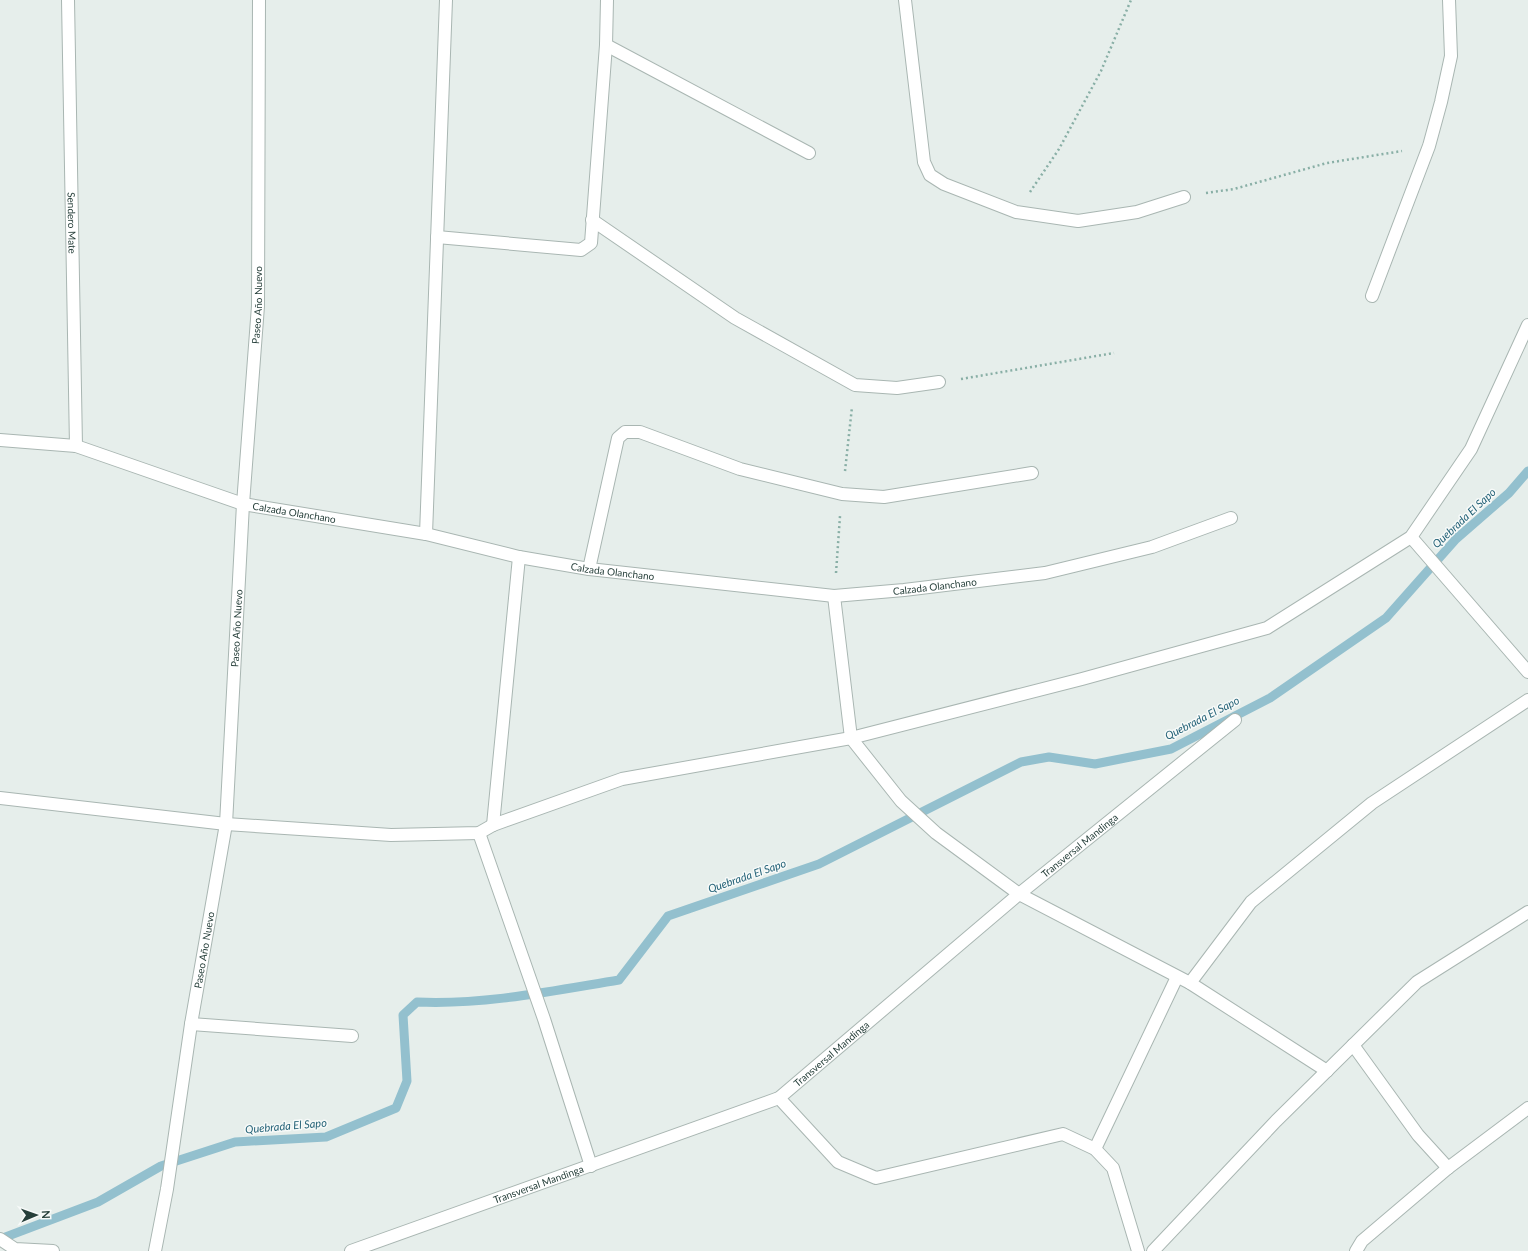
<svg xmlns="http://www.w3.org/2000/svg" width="1528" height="1251" viewBox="0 0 1528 1251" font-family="Lato,sans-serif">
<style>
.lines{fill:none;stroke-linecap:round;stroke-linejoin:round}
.stream{stroke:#93c0ce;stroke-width:9}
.minor-casing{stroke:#a9b6b2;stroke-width:14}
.path{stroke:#89afa6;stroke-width:2.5;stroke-dasharray:2 3;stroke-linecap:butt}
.minor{stroke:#fff;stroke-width:12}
.labels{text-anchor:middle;stroke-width:3;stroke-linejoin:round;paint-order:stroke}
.street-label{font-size:10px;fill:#263f3a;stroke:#f7faf9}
.water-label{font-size:11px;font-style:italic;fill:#246277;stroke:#f7faf9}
</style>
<rect width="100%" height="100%" fill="#e6eeeb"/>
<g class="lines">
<path class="stream" d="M0,1239L98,1202L161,1166L235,1142L326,1137L396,1108L407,1081L403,1015L417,1002C485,1005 552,991 619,980L668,916L819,864L1021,762L1049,757L1095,764L1171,749L1270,698L1386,618L1456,539L1509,493L1528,471"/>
<g class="minor-casing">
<g id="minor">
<path id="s1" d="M68,0L76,446"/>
<polyline points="905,0 924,162 930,175 944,184 1016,212 1078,221 1137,212 1184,197"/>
<polyline points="606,45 809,153"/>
<polyline points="592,220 735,318 855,385 897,388 939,382"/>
<polyline points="437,237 581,250 591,243 606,45 607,0"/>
<polyline points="1372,296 1429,146 1441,102 1451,56 1449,0"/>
<path id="s2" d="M0,440L76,446L243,504L426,534L519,557L589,569L834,596L904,590L1045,573L1152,547L1231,518"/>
<polyline points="426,534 446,0"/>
<polyline points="1411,537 1528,672"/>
<polyline points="589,569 618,438 625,432 640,432 740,469 842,494 884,497 1032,473"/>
<polyline points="834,596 851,738 901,801 936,833 1019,894 1190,983 1327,1071"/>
<polyline points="0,798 226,824 391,835 479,833 493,825 622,779 851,738 1082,679 1267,628 1411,537 1471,449 1528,325"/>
<polyline points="493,825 519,557"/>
<polyline points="479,833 544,1019 591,1166"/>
<polyline points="1190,983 1251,902 1372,803 1528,700"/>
<polyline points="191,1024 352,1036"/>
<polyline points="1353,1045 1418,1135 1448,1168"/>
<polyline points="779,1098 838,1162 876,1178 1063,1134 1095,1149 1113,1168 1138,1251"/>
<polyline points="1095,1149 1177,977"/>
<polyline points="0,1239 15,1249 53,1251"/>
<path id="s3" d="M155,1251L167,1189L191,1024L226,824L243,504L258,306L259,0"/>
<path id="s4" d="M351,1251L779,1098L1019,894L1235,720"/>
<polyline points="1153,1251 1276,1121 1417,982 1528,912"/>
<polyline points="1356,1251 1362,1241 1448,1168 1528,1108"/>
</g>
</g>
<g class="path">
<polyline points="1030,192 1059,149 1101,71 1131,0"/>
<polyline points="1206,193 1234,189 1327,163 1402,151"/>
<polyline points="961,379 1114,353"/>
<polyline points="845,471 852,407"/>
<polyline points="836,573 840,516"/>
</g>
<use href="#minor" class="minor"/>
</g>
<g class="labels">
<g class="street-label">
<text dy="4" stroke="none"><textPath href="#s1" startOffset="223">Sendero Mate</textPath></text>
<text dy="4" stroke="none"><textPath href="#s3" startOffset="953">Paseo Año Nuevo</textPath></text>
<text dy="4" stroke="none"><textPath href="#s2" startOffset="305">Calzada Olanchano</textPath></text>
<text dy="4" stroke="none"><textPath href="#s2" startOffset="629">Calzada Olanchano</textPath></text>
<text dy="4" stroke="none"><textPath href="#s2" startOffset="953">Calzada Olanchano</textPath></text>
<text dy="4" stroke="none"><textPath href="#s3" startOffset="629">Paseo Año Nuevo</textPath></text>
<text dy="4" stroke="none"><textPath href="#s4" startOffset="847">Transversal Mandinga</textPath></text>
<text dy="4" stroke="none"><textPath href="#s3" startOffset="305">Paseo Año Nuevo</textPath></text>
<text dy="4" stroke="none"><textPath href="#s4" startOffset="523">Transversal Mandinga</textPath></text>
<text dy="4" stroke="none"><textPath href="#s4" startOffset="199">Transversal Mandinga</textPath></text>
</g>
<g class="water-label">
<text transform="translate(1464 518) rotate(-43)" y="4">Quebrada El Sapo</text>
<text transform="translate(1202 718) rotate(-27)" y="4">Quebrada El Sapo</text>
<text transform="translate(747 876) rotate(-19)" y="4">Quebrada El Sapo</text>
<text transform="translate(286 1126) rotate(-5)" y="4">Quebrada El Sapo</text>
</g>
</g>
<g transform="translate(36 1215) rotate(88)" stroke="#f7faf9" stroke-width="3" paint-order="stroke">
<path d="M0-3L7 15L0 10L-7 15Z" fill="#263f3a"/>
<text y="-6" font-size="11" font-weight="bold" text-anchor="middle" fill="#263f3a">N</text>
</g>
</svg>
